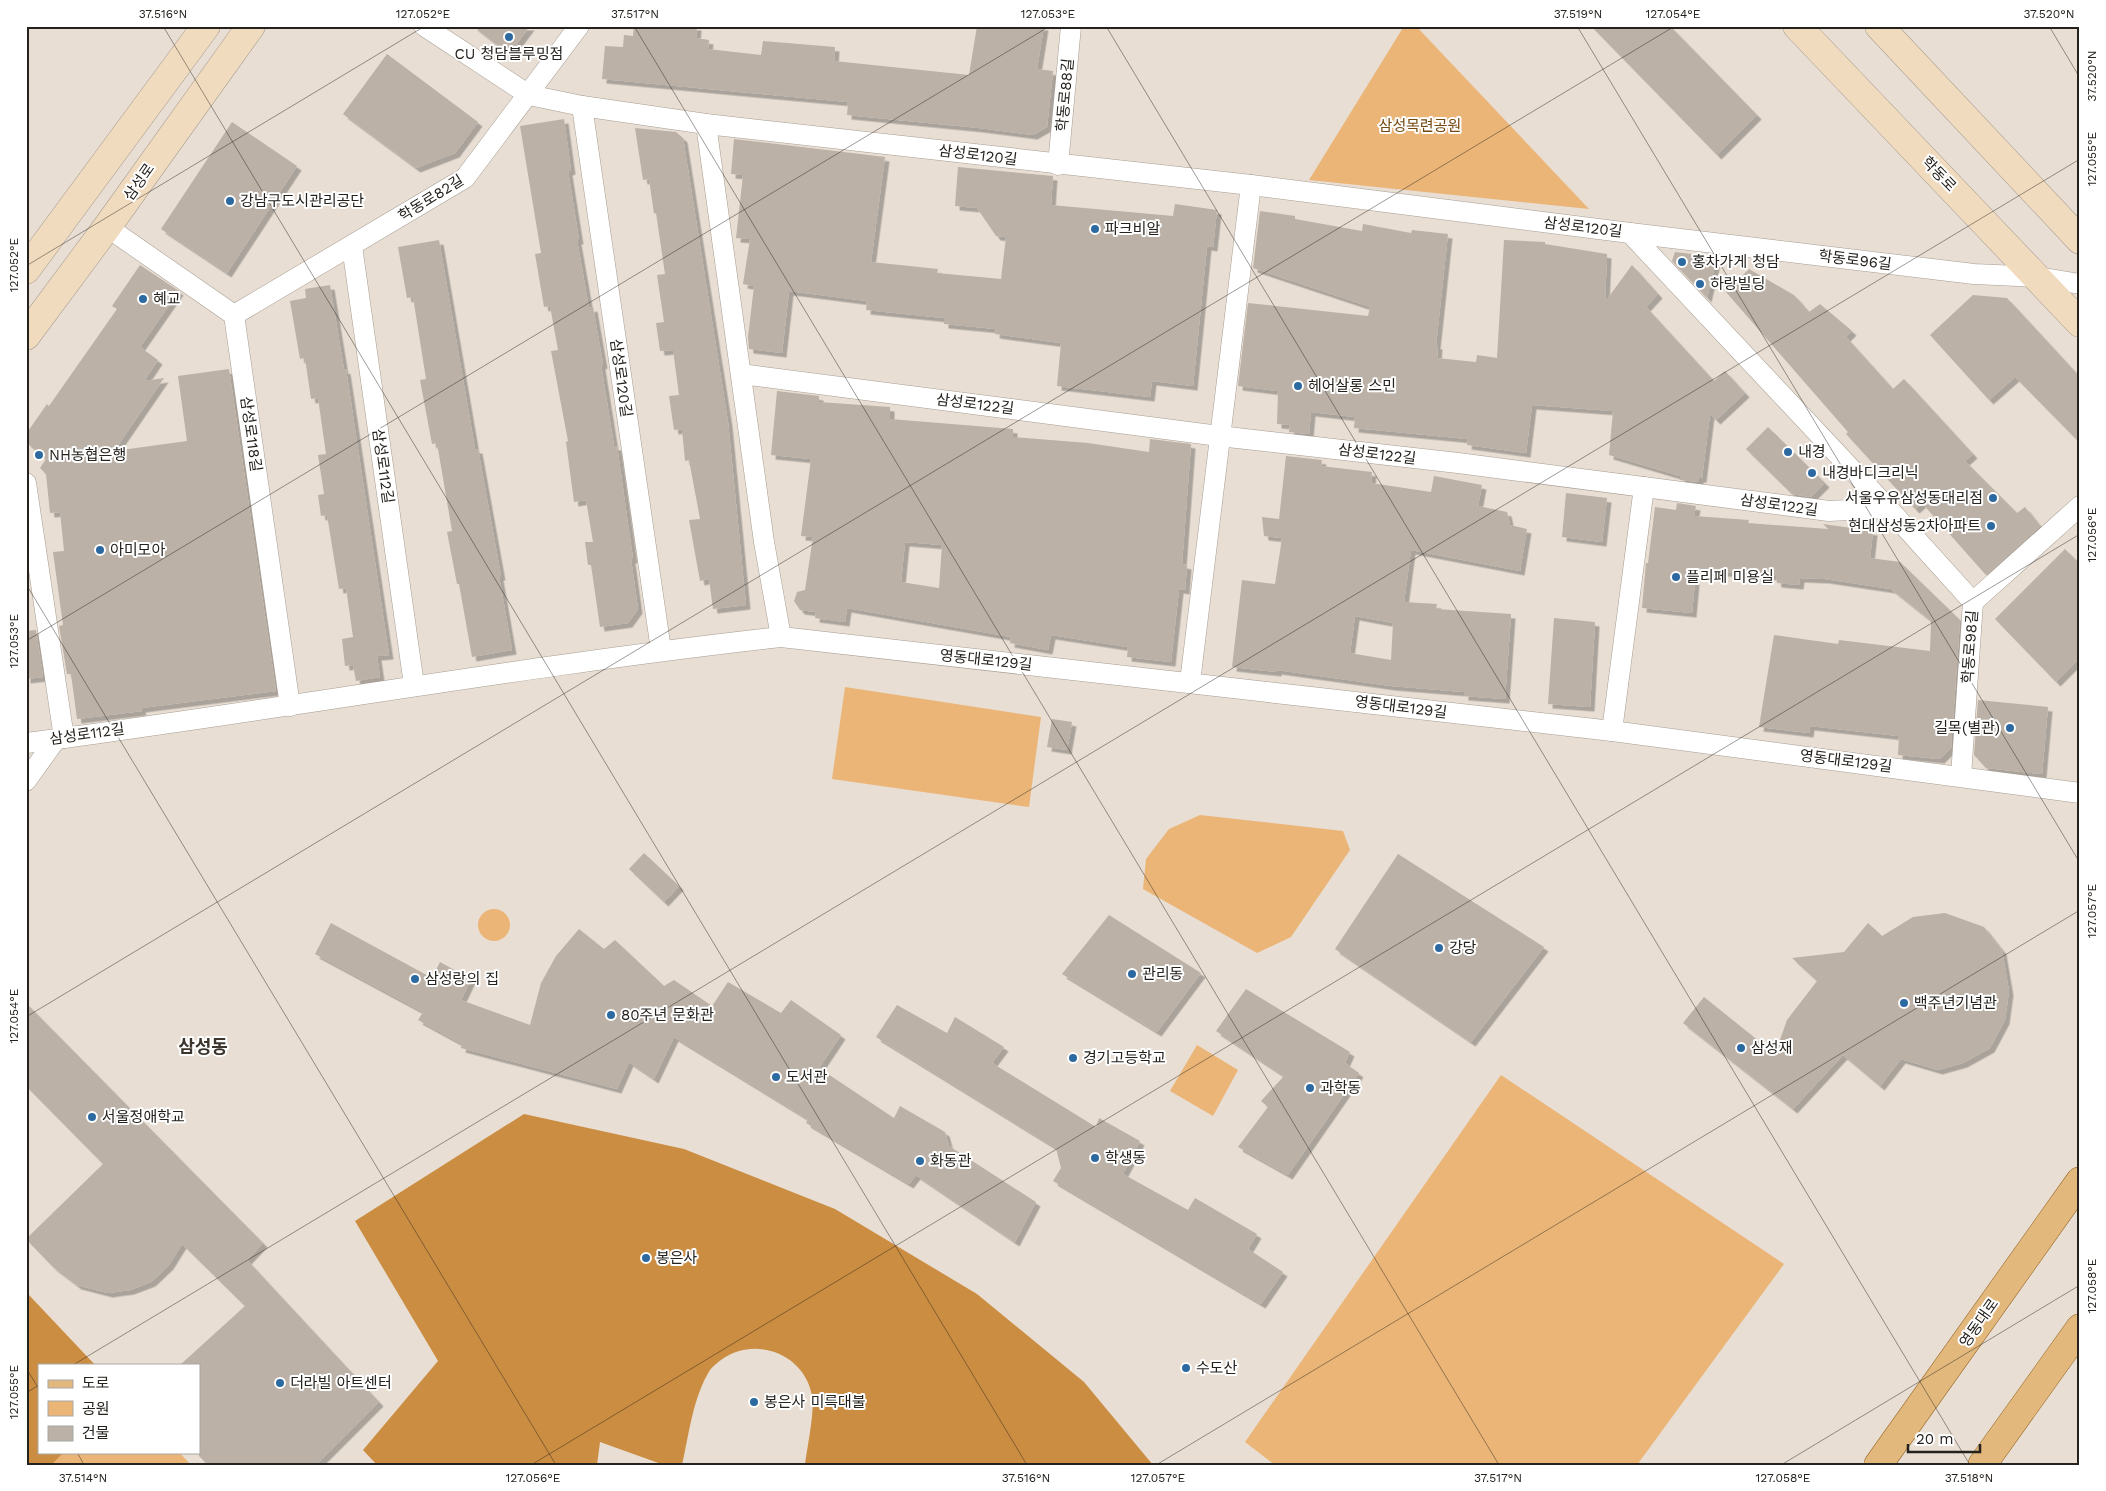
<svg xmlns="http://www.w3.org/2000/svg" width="2106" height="1491" viewBox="0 0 2106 1491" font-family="'Work Sans','Noto Sans KR',sans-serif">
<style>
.green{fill:#ebb578}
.forest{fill:#cb8d41}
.building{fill:#bbb1a7;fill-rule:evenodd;filter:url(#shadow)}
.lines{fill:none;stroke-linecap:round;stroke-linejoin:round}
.minor-casing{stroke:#a79d92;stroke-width:21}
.secondary-casing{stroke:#a79d92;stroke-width:29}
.primary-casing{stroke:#946423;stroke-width:29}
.minor{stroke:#fff;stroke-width:20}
.secondary{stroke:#f1dbbe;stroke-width:28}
.primary{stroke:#e2b87d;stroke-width:28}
.ticks{fill:none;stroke:#25221d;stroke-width:1;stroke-opacity:0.45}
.poi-dot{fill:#2c69a0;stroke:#fff;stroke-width:2}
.labels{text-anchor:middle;stroke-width:4;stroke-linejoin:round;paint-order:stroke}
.poi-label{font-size:15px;fill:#25221d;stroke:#fff;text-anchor:start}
.street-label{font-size:15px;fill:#25221d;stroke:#fff}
.park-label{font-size:15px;fill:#734910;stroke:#fff}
.quarter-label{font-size:18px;font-weight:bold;fill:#3d352c;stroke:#fff}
.neatline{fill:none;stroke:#25221d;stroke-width:2}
.ticks-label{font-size:12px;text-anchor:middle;fill:#25221d}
</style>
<defs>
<filter id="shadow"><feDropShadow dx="4.5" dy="4.5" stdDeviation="0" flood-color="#0004"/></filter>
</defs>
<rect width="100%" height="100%" fill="#e8ded3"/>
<g class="green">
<polygon points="1404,26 1416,26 1589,209 1309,180"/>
<polygon points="845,687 1041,717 1029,807 832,779"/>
<polygon points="1200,815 1343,831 1350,850 1291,937 1257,953 1143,889 1146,859 1169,829"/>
<circle cx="494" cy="925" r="16"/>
<polygon points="1197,1045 1238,1070 1213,1116 1170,1091"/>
<polygon points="1501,1075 1784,1264 1637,1465 1275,1465 1245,1442"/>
<polygon points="26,1292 95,1365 39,1365 39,1452 179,1452 191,1465 26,1465"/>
</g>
<g class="forest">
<path d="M524,1114L684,1149L835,1209L977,1294L1084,1382L1153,1465H805C807,1448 815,1411 812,1396C805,1354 755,1335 721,1360C717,1363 713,1366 710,1370C693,1397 689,1434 682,1465H664L600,1442L597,1465H377L363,1450L438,1361L355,1221Z"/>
<polygon points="26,1292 95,1365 39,1365 39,1452 64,1452 51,1465 26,1465"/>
</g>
<g class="building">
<polygon points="473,26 530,26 509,54"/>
<polygon points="634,26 697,26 696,38 709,40 708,49 761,55 763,41 835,47 834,61 969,75 977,26 1044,26 1037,69 1053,71 1047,127 1033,135 979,128 847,115 848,102 602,79 605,46 623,47 624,35 633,36"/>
<polygon points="1591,26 1670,26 1757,115 1717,155"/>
<polygon points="387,54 478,122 455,153 416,168 343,114"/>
<polygon points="564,119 571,170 568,171 579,240 577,240 589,308 593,307 603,364 601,365 614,446 617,446 633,559 631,559 638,609 628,623 600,627 591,565 588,565 585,542 593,542 586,500 574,502 566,442 568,441 551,351 558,350 550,306 544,307 535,254 541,253 520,126"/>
<polygon points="232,122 297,166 227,273 161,229"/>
<polygon points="635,128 676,132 683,138 728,422 746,605 713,609 709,579 700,581 689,520 700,519 689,460 685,461 682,429 674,430 669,396 679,395 673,350 660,351 656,323 664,322 657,275 665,274 656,213 654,214 649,179 643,180"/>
<polygon points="734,139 885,157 871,262 938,269 937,273 1001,279 1006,237 996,236 977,208 955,206 958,167 1053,176 1051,205 1173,216 1175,204 1217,210 1213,247 1207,246 1193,386 1152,381 1150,397 1057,386 1061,343 995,334 996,329 944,324 944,318 866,310 867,301 789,291 782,353 749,349 748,337 754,286 743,284 750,239 736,238 743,175 731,174"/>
<polygon points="1260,211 1295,216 1295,219 1362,231 1363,224 1411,233 1412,230 1448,234 1436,345 1438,345 1437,358 1476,362 1477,355 1497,358 1504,240 1545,242 1545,244 1607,254 1605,302 1632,265 1658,294 1646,307 1714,381 1725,371 1745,393 1716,420 1710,414 1702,478 1699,478 1699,482 1680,480 1680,476 1609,455 1613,411 1532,405 1526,453 1467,445 1468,439 1354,428 1355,417 1311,412 1309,434 1289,432 1290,425 1277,424 1278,391 1238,386 1248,303 1368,316 1370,307 1253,268"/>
<polygon points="439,240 475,449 478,449 501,576 499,576 512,650 472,657 459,584 457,584 447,532 452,531 437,443 432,444 420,380 426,379 413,297 407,298 398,247"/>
<polygon points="1675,252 1717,257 1707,298 1672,261"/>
<polygon points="140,265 179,291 140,347 158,360 144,381 164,378 114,451 187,441 178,376 229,369 276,691 141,708 142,711 77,719 71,674 67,674 59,626 63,625 53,552 64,551 60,512 50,513 46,474 40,468 46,459 26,442 26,434 47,404 49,406 117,309 112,306"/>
<polygon points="1749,269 1794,295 1809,312 1820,304 1852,331 1846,337 1893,389 1904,379 1973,454 1965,461 2017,513 2025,507 2040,526 1986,575 1922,503 1915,509 1846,434 1848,432 1726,292"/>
<polygon points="330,285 344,370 346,369 389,655 377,656 380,677 356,681 353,665 345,666 342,639 353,637 346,588 339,589 327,515 321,516 318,495 324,494 318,455 326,454 318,398 311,399 305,358 300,359 290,301 306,298 305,289"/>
<polygon points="1973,295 2007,298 2080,377 2080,443 2015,377 1989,400 1930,335"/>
<path d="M777,391L819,396V402L890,407V419L1013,429V437L1088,443L1149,452L1150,439L1191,444L1182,564L1187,565L1185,590L1179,589L1171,662L1127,657L1128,647L1051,635L1048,650L1010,643L1011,637L847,608L845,622L815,618L816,612L800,610L794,601L797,592L805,590L813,537L801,536L811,459L771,455ZM905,542L942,545L939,588L901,582Z"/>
<polygon points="1768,427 1825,483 1811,497 1792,494 1746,449"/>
<path d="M1286,456L1322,460L1321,466L1372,472L1371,483L1431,492L1434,476L1482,485L1478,506L1507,512L1510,525L1527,529L1520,571L1411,550L1404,602L1437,604L1436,609L1511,614L1505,699L1464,696V692L1391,686L1277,670V672L1232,667L1242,580L1275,584L1282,538L1264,536L1262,517L1279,519ZM1355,616L1393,623L1391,660L1350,653Z"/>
<polygon points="1566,493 1607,498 1602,542 1562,537"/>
<polygon points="1677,503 1696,506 1694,516 1749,520 1748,523 1828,529 1823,524 1873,531 1870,558 1900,562 1960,620 1951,748 1940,759 1898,755 1899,736 1810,726 1809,733 1759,727 1774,635 1838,644 1839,640 1930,651 1931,621 1891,589 1825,579 1800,578 1799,585 1777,583 1776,576 1696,570 1692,613 1642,608 1646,563 1648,563 1655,507 1676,510"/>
<polygon points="2065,549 2080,564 2080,658 2056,682 1995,619"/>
<polygon points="1554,618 1595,622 1590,707 1548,704"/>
<polygon points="36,630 43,677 26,679 26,631"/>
<polygon points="1978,700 2048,707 2042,774 1986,768 1974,755"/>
<polygon points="1052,719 1072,722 1067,750 1047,747"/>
<polygon points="644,853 679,886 664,902 629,869"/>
<polygon points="1398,854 1544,947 1471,1042 1335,949"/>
<polygon points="1945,913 1984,927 2002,950 2009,991 2005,1020 1990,1048 1963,1063 1938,1070 1901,1059 1880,1086 1843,1055 1793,1109 1683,1023 1704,997 1775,1054 1787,1020 1817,981 1792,958 1844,952 1868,923 1882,936 1913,917"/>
<polygon points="1109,915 1201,973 1157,1032 1062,974"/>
<polygon points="331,923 432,978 440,962 471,979 461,1000 530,1025 541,983 556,956 579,929 604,949 615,940 664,986 674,980 712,1006 728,982 781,1013 791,1000 841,1035 819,1068 894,1118 900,1106 945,1132 949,1146 1036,1202 1015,1242 916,1175 909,1184 806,1123 808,1119 674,1037 654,1079 629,1062 617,1089 461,1048 462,1044 418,1020 423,1012 315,954"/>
<polygon points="1246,989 1350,1052 1345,1063 1359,1073 1288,1175 1238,1147 1268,1107 1261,1101 1284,1076 1216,1031"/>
<polygon points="26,1003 263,1243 247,1260 379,1402 316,1465 208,1465 199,1456 199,1365 180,1365 245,1306 182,1244 169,1265 151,1282 130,1290 108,1293 77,1285 53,1267 26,1239 103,1164 26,1086"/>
<polygon points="897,1005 947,1033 955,1017 1004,1047 992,1063 1096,1127 1099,1118 1140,1141 1123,1174 1188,1210 1195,1198 1257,1234 1248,1249 1283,1272 1261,1304 1053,1181 1061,1168 1056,1148 876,1037"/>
</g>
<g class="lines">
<g class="minor-casing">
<g id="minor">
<polyline points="424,26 529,95 582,106 706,124 1251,185 1630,233 1974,274 2038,277 2080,284"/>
<polyline points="582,106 661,650"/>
<polyline points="706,124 764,542 781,637"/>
<polyline points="1058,165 1071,26"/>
<polyline points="107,227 234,315 290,706"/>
<polyline points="1630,233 1888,508 1973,602"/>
<polyline points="352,246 414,685"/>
<polyline points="234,315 465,178 579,26"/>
<polyline points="741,374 1219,436 1458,463 1829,511 1888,508"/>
<polyline points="26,483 64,738"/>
<polyline points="1190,682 1251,185"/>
<polyline points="1612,731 1644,487"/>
<path d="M26,743C278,710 529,665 781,637L1612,731L2080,793"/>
<polyline points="1961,776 1973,602 2080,506"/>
<polyline points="26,781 56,739"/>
</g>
</g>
<g class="secondary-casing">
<g id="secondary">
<polyline points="1797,26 2080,323"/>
<polyline points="1879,26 2080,240"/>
<polyline points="26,270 206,26"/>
<polyline points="26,336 107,227 251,26"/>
</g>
</g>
<g class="primary-casing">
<g id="primary">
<polyline points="1878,1465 2080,1181"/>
<polyline points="1982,1465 2080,1328"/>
</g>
</g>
<use href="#minor" class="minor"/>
<use href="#secondary" class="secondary"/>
<use href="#primary" class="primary"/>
</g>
<path class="ticks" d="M163,26L1027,1465M634,26L1499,1465M1106,26L1970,1465M1577,26L2080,863M2049,26L2080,78M26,266L425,26M26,584L556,1465M26,641L1050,26M26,1017L1675,26M73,1365L2080,159M26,1368L39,1389M26,1393L39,1385M77,1452L84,1465M531,1465L2080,534M1156,1465L2080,910M1781,1465L2080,1285"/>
<g class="poi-dot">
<circle cx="509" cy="37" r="5"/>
<circle cx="230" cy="201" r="5"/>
<circle cx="1095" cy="229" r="5"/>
<circle cx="1682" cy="262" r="5"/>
<circle cx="1700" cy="284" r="5"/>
<circle cx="143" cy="299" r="5"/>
<circle cx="1298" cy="386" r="5"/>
<circle cx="1788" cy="452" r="5"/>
<circle cx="39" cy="455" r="5"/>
<circle cx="1812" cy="473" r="5"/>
<circle cx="1993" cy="498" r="5"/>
<circle cx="1991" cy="526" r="5"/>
<circle cx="100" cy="550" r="5"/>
<circle cx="1676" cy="577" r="5"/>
<circle cx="2010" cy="728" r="5"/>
<circle cx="1439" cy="948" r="5"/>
<circle cx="1132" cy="974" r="5"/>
<circle cx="415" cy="979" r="5"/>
<circle cx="1904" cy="1003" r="5"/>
<circle cx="611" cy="1015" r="5"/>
<circle cx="1741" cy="1048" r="5"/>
<circle cx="1073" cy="1058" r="5"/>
<circle cx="776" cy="1077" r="5"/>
<circle cx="1310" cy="1088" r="5"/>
<circle cx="92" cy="1117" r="5"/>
<circle cx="1095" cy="1158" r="5"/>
<circle cx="920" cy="1161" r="5"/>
<circle cx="646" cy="1258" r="5"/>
<circle cx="1186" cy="1368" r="5"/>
<circle cx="280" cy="1383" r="5"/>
<circle cx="754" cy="1402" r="5"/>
</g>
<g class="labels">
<g class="poi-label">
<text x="509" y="59" text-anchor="middle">CU 청담블루밍점</text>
<text x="240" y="206">강남구도시관리공단</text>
<text x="1105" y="234">파크비알</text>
<text x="1692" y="267">홍차가게 청담</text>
<text x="1710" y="289">하랑빌딩</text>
<text x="153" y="304">혜교</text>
<text x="1308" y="391">헤어살롱 스민</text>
<text x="1798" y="457">내경</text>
<text x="49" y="460">NH농협은행</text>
<text x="1822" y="478">내경바디크리닉</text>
<text x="1983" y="503" text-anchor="end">서울우유삼성동대리점</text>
<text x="1981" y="531" text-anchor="end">현대삼성동2차아파트</text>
<text x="110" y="555">아미모아</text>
<text x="1686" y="582">플리페 미용실</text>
<text x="2000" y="733" text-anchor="end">길목(별관)</text>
<text x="1449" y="953">강당</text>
<text x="1142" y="979">관리동</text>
<text x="425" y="984">삼성랑의 집</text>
<text x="1914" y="1008">백주년기념관</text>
<text x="621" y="1020">80주년 문화관</text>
<text x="1751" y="1053">삼성재</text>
<text x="1083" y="1063">경기고등학교</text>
<text x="786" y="1082">도서관</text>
<text x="1320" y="1093">과학동</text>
<text x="102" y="1122">서울정애학교</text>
<text x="1105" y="1163">학생동</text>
<text x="930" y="1166">화동관</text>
<text x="656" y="1263">봉은사</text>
<text x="1196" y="1373">수도산</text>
<text x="290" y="1388">더라빌 아트센터</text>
<text x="764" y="1407">봉은사 미륵대불</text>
</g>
<g class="street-label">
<text transform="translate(1065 95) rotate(-85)" y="5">학동로88길</text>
<text transform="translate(978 155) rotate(7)" y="5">삼성로120길</text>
<text transform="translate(1939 174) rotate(46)" y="5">학동로</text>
<text transform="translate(139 182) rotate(-55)" y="5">삼성로</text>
<text transform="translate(431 198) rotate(-32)" y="5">학동로82길</text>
<text transform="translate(1583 227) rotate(7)" y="5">삼성로120길</text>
<text transform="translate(1855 260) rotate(7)" y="5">학동로96길</text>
<text transform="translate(621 378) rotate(82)" y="5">삼성로120길</text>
<text transform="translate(975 404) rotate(7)" y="5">삼성로122길</text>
<text transform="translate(251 434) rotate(82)" y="5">삼성로118길</text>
<text transform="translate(1377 454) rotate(7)" y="5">삼성로122길</text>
<text transform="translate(383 466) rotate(82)" y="5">삼성로112길</text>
<text transform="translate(1779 505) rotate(8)" y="5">삼성로122길</text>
<text transform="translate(1970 647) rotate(-86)" y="5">학동로98길</text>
<text transform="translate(986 660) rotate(6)" y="5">영동대로129길</text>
<text transform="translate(1401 707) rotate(7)" y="5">영동대로129길</text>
<text transform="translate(87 734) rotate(-8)" y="5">삼성로112길</text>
<text transform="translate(1846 761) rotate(7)" y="5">영동대로129길</text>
<text transform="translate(1979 1323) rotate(-55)" y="5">영동대로</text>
</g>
<g class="park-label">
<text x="1420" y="131">삼성목련공원</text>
</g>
<g class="quarter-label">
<text x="203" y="1053">삼성동</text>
</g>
</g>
<rect width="2106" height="1491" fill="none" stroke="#ffffff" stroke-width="55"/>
<rect x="38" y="1364" width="162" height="90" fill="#ffffff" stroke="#a8a7a5"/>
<rect x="48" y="1380" width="25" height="8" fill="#e2b87d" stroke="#a8a7a5"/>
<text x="82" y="1388" font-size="15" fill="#25221d">도로</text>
<rect x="48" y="1401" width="25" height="15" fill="#ebb578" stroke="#a8a7a5"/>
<text x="82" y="1414" font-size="15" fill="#25221d">공원</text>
<rect x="48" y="1426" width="25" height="15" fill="#bbb1a7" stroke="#a8a7a5"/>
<text x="82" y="1438" font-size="15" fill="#25221d">건물</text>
<path d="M1908 1444v8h72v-8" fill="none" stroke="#25221d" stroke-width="2.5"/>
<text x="1916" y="1444" font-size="15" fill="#25221d" stroke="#ffffff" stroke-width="4" paint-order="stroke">20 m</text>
<rect x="28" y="28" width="2050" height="1436" class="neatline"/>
<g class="ticks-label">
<text x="163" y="18">37.516°N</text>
<text x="423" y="18">127.052°E</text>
<text x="635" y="18">37.517°N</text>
<text x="1048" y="18">127.053°E</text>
<text x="1578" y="18">37.519°N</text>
<text x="1673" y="18">127.054°E</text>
<text x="2049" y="18">37.520°N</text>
<text transform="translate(2092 76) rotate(-90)" y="4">37.520°N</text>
<text transform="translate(2092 159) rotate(-90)" y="4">127.055°E</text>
<text transform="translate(14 265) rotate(-90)" y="4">127.052°E</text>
<text transform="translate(2092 535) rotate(-90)" y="4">127.056°E</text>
<text transform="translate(14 641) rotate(-90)" y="4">127.053°E</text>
<text transform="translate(2092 911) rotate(-90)" y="4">127.057°E</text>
<text transform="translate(14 1016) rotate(-90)" y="4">127.054°E</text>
<text transform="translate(2092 1286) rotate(-90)" y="4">127.058°E</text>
<text transform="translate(14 1392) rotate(-90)" y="4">127.055°E</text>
<text x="83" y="1482">37.514°N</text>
<text x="533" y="1482">127.056°E</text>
<text x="1026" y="1482">37.516°N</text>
<text x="1158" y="1482">127.057°E</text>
<text x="1498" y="1482">37.517°N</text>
<text x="1783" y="1482">127.058°E</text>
<text x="1969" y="1482">37.518°N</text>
</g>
</svg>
